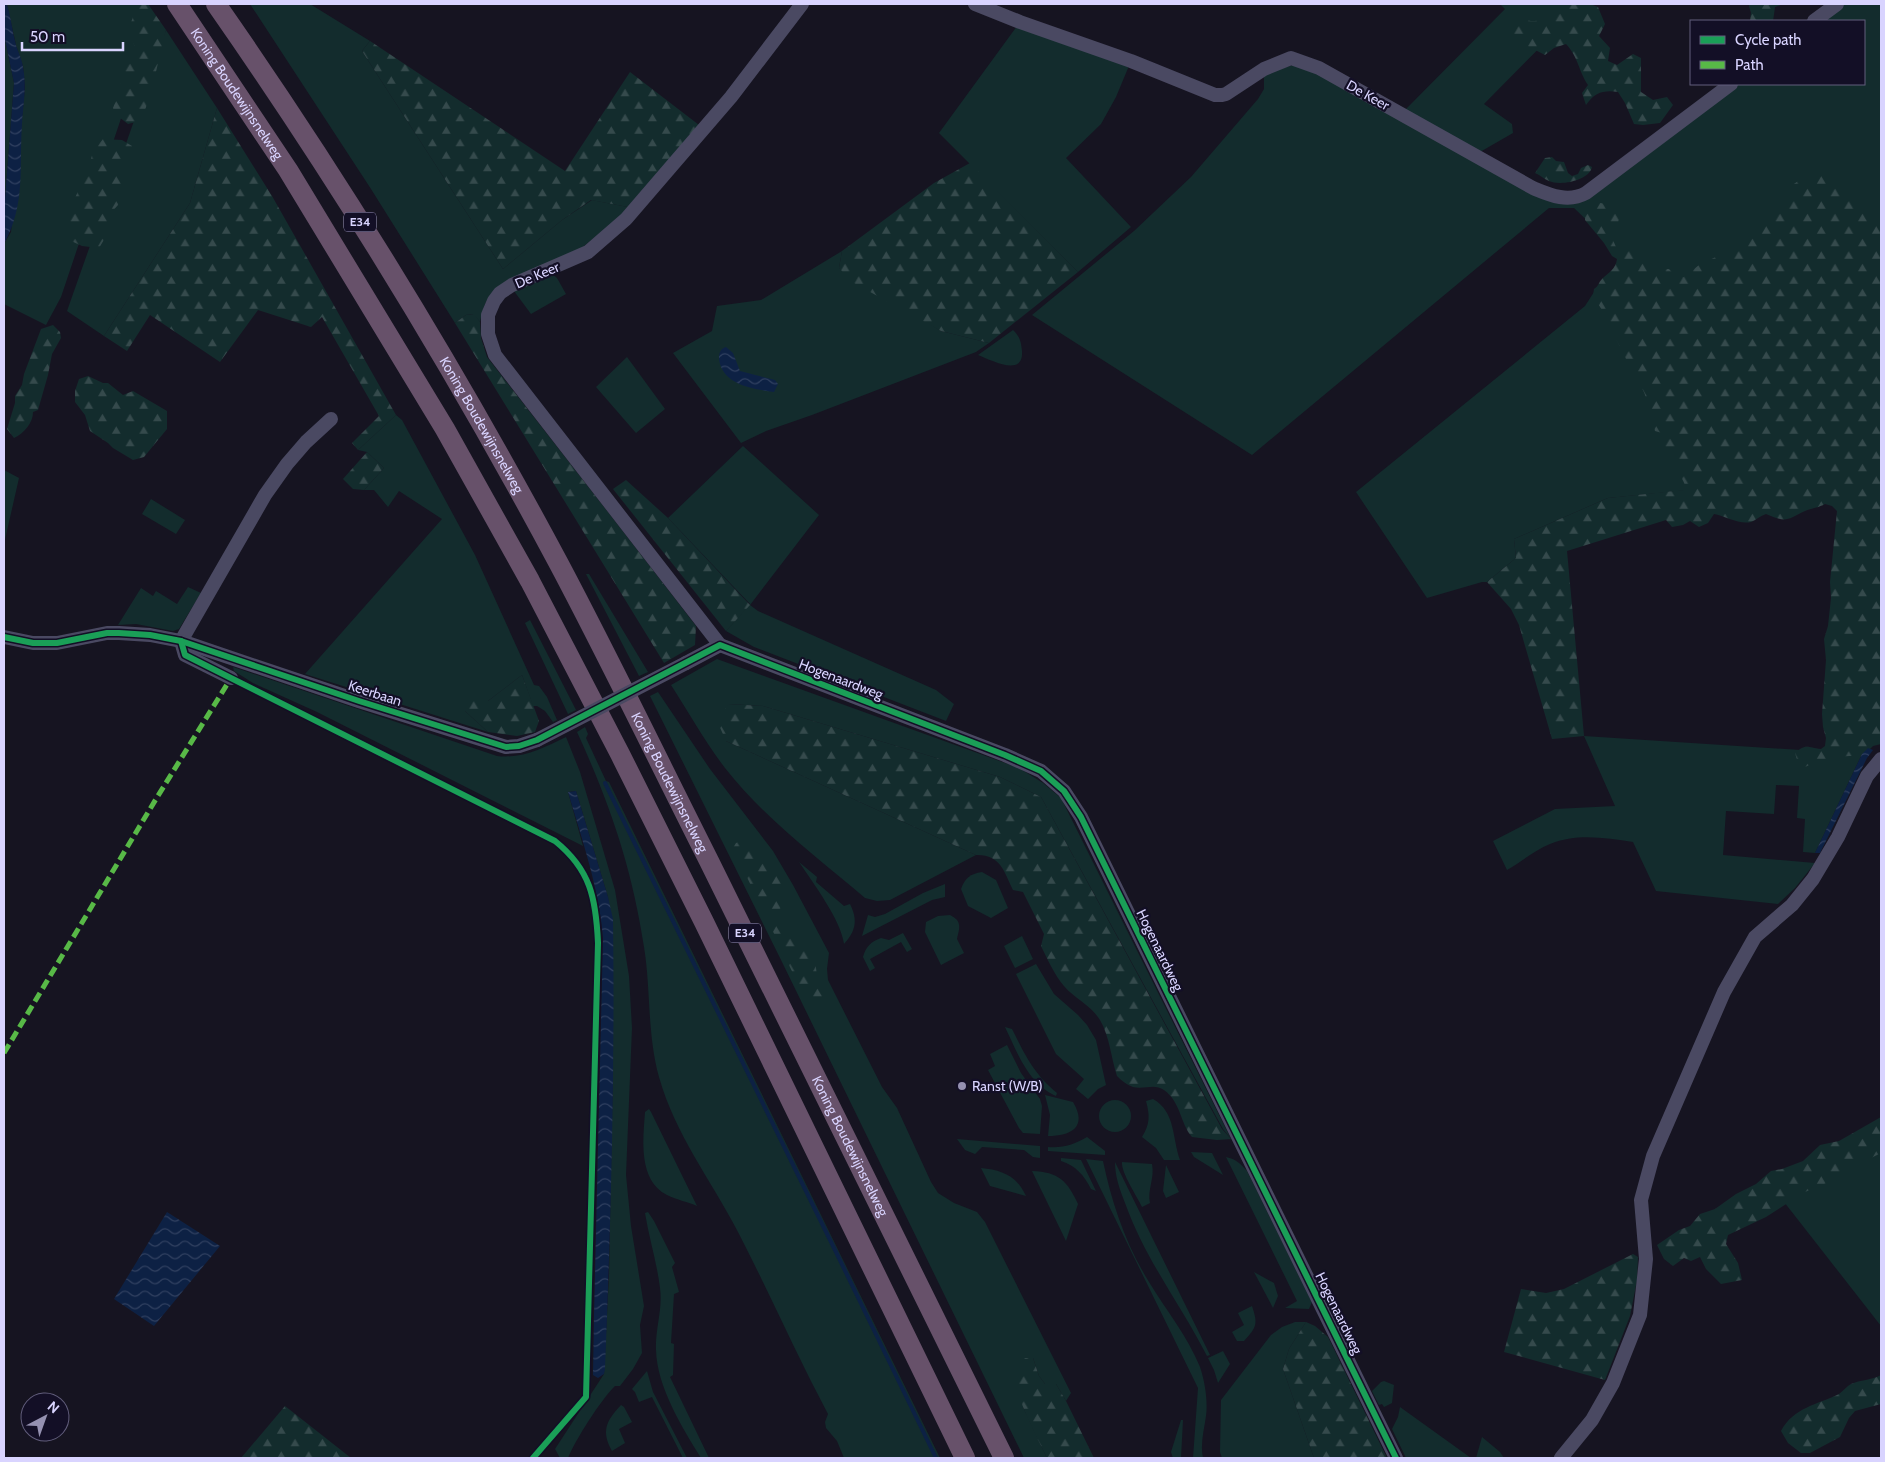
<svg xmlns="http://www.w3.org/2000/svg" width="1885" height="1462" viewBox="0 0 1885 1462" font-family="Cabin,sans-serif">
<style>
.green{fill:#132c2d}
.forest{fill:url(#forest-firs)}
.water{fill:url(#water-waves)}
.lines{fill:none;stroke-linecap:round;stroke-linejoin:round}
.stream{stroke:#0d2144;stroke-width:4}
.minor{stroke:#4a4962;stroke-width:14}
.highway{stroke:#67516a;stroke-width:20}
.minor-bridge{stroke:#4a4962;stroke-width:14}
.quiet{stroke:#58b947;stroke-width:5;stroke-dasharray:10 5;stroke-linecap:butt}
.cycleway-casing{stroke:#130f26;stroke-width:9}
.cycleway{stroke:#1a9f57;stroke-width:6}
.poi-dot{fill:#9591b1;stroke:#130f26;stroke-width:2}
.labels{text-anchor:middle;stroke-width:4.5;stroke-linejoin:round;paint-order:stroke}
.shield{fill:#130f26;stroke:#9e99be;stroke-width:1}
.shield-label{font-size:12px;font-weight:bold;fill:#d9d4ff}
.street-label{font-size:14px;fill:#d9d4ff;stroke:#130f26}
.poi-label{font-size:14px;fill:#d9d4ff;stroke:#130f26;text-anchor:start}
</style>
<defs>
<pattern id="forest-firs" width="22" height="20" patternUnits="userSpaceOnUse" patternTransform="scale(1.25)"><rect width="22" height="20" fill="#132c2d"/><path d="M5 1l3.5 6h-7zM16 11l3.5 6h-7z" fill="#354a4c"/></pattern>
<pattern id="water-waves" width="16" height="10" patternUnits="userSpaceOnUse" patternTransform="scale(1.25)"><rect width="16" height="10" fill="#0d2144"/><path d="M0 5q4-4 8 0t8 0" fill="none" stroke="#304060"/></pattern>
</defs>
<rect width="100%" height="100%" fill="#161421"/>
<g class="green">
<polygon points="7,4 130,4 144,23 142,56 61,297 46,325 4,304 4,244 11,232 25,87 23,66 16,45"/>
<path d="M250,4H310L370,41L362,51L503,269L562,220L592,200L628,207L618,219L579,250L500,286C486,296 484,306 480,322L473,314L466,315L455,323L371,189Z"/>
<polygon points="1500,4 1583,4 1484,104 1512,124 1513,133 1480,152 1405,110 1505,9"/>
<polygon points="1843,4 1881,4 1881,225 1719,263 1680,283 1624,264 1599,232 1574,208 1549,208 1252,455 1032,315 1134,231 1191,177 1258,99 1264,89 1264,74 1293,65 1302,66 1571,203 1738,84 1864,84 1864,21 1820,21"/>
<polygon points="1020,22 1131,61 1116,97 1101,124 1066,158 1131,227 1078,272 939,133"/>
<polygon points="166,30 217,108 190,203 104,336 67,311"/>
<polygon points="4,35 14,83 4,211"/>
<polygon points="842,251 839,268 941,331 989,343 976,352 812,415 766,431 741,443 673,353 712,331 717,306 761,300"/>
<polygon points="552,274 557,278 566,294 531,314 514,291"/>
<polygon points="1594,292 1666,418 1688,490 1608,498 1514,539 1516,558 1487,582 1482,582 1427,598 1356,492 1585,306"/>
<path d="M1013,330C1020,337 1021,341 1022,351C1024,378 991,360 978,355Z"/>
<polygon points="627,357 665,409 636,433 596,387"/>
<polygon points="396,415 402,420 475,555 534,685 539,686 547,697 557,720 553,722 545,711 537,706 533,706 522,675 488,701 465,711 488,732 305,674 442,519 399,491 388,507 374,490 364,490 384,468 367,452 358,450"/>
<polygon points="743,446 819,515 750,605 758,611 936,690 954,704 946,721 754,647 726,631 750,604 668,518"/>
<polygon points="4,470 19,478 4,544"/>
<polygon points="151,499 185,520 176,534 142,514"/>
<polygon points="586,574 589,574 648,672 639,676"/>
<polygon points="188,587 201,593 179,629 173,631 136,624 118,625 141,588 153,596 156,591 177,604"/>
<polygon points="530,620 576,710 568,714 525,623"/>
<path d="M717,659L1019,768L1043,783L1061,798L1231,1139L1223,1129L1041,797L1000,777L763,706L728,704L726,741L976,855L890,900L877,901L865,898C817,857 765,819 725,768C705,742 689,713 671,685Z"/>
<path d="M233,667L497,756C523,759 543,748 566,737L580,772L615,890L629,976L632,1028L626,1175L631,1226L644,1306L640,1325L642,1353L633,1369L620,1386H615C600,1401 576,1439 568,1458H560L555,1449L604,1374L609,1275L613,1067V938L608,897L576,791L568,792L583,846L317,712L253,683L234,671Z"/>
<polygon points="658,692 710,769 773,851 793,885 829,953 827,969 828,980 882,1087 897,1108 931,1182 938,1193 954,1203 977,1212 985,1222 1071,1393 1066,1401 1056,1384 1045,1384 1039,1376 1033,1358 1023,1407 1047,1458 1024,1458 782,962 650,696"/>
<path d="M585,727L588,734L586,738L606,781L609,782L940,1458H844L837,1441L826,1428L825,1422L828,1414C796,1354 769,1292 738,1232C711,1180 675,1134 659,1077C647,1034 651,990 644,947C632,868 610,804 577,732Z"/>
<path d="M1584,736L1862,754L1815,853L1803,852L1805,819L1797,818L1799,786L1776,785L1774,814L1726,811L1723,855L1815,863L1795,888L1778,904L1656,891L1633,842C1606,838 1577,833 1550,844C1535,850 1521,862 1507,870L1493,841L1555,809L1615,806Z"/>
<path d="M799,862L817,877L816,882L844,906L850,904C858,920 856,931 844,944C841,920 813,883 799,862Z"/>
<path d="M982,872L996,880L1008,908L991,918L968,906L961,889C965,878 970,874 982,872Z"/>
<polygon points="945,884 945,897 932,900 862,936 868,915 875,917 885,914 923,893"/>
<path d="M950,915C962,921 960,927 957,939L964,953L941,965L925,932L926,922L938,916Z"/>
<path d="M903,933L912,949L907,952L901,942L870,959L875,968L870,971L863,957C866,946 871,942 881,938L889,940Z"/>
<polygon points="1022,936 1033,959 1015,968 1004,946"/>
<polygon points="1036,964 1054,994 1078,1015 1087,1025 1096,1040 1106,1085 1098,1089 1088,1099 1076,1089 1084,1079 1056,1054 1016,974"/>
<path d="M1005,1027L1012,1029C1025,1055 1034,1074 1057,1093L1056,1096C1028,1083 1018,1054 1005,1027Z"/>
<polygon points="1007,1045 1021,1073 1040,1099 1042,1106 1040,1134 1023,1133 1019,1128 988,1070 995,1066 990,1054"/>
<path d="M1045,1095L1073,1102C1088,1127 1071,1136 1048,1136L1050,1115Z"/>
<path d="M1153,1099C1176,1112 1172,1138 1180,1160H1164L1156,1148L1142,1137C1150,1124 1150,1116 1146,1101Z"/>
<circle cx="1115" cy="1116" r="16"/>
<path d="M649,1109L651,1112L697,1206C688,1202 677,1200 667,1195C638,1180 643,1140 645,1112Z"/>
<polygon points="1881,1122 1881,1326 1770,1184"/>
<path d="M1087,1137L1105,1151V1155L1048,1151V1147C1064,1148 1073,1145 1087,1137Z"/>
<polygon points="957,1139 1040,1146 1040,1158 1033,1157 1024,1150 982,1147 975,1154 965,1150"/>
<polygon points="1191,1152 1212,1153 1223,1175 1194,1157"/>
<path d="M1226,1157C1236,1159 1241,1164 1247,1171L1312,1302L1309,1309L1285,1308L1297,1301Z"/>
<path d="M1061,1158L1081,1160L1096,1191L1091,1189C1084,1175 1076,1166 1061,1161Z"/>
<path d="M1086,1159L1103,1161C1112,1204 1126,1245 1149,1282C1166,1310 1188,1337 1200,1367C1205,1382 1208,1401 1206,1416C1204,1430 1200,1445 1203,1458H1193L1198,1388Z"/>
<path d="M1115,1162L1210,1355L1207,1356C1180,1303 1146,1261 1125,1203C1120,1190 1115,1177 1115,1162Z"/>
<path d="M1122,1162L1152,1164C1155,1178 1147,1190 1150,1203L1142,1207C1137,1196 1121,1173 1122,1162Z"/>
<polygon points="1166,1165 1179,1192 1166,1198 1163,1191"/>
<path d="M981,1168C1002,1170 1017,1176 1026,1196L990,1186Z"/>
<path d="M1032,1171C1059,1172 1067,1181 1078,1204L1066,1241Z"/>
<path d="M648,1212L654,1221L675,1263L672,1267L679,1292L674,1294L671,1343L674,1344L673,1375L670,1377L709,1458H701C682,1427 657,1387 656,1350C655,1329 663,1309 660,1288C657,1263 649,1238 645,1213Z"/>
<polygon points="1254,1272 1274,1283 1278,1296 1273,1308"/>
<path d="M1252,1306C1258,1324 1257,1327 1244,1341H1237L1232,1332L1244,1325L1238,1313Z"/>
<polygon points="1295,1322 1306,1322 1289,1349 1283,1369 1314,1458 1222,1458 1220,1452 1221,1400 1271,1335 1282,1327"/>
<polygon points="1223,1351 1230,1364 1218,1383 1214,1370 1208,1358"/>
<polygon points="647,1371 653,1392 687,1458 683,1458 652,1397 639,1402 635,1392 632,1389"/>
<polygon points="1384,1381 1394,1385 1392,1403 1384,1407 1382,1404 1379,1405 1372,1391 1381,1382"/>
<path d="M621,1405L624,1407L632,1422L619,1429L625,1443L612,1451C601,1431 606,1421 621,1405Z"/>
<polygon points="1400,1407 1471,1458 1406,1458 1392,1429 1398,1417"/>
<polygon points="1181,1420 1183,1420 1181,1458 1173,1458 1171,1452"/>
<polygon points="1482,1437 1500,1452 1504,1458 1476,1458"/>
</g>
<g class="forest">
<path d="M124,4H148L166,30C162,44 148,115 139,121C137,122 131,123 128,124L115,114L113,108L123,77L125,65L136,49L128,31L134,14Z"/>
<path d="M1563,4H1590L1598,7L1605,24L1599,36L1610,48L1608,61L1617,65L1633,54L1641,58V92L1653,100L1667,97L1673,105L1660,123L1643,125L1634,124L1625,103L1618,92C1604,90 1595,92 1586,105L1582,93L1588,85C1578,70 1579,58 1566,44L1554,48L1545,55C1531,47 1517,43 1505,34L1509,23C1525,14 1526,24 1540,20C1546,19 1558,8 1563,4Z"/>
<polygon points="1750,4 1783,4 1775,7 1773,21 1750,21 1751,13 1749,6"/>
<polygon points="370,41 565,171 630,72 699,125 628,207 591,200 562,220 503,269 362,51"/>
<polygon points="217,108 272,196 396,415 358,450 352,443 379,416 322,317 311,327 258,310 220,362 150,315 127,351 104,336 190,203"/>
<polygon points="103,139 122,140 132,146 132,159 125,169 118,205 108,216 108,233 99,248 82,246 69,240 70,209 89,167 93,151"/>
<path d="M1552,157L1556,161L1564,162L1568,173L1572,176L1578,174L1581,168L1588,165L1592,167C1589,181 1560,186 1549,181C1544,179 1540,175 1535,173L1545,158Z"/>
<polygon points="970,163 1078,272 989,343 941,331 852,282 839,268 842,251 934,183"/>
<path d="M1820,173H1830C1843,190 1859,219 1881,219V744L1873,746L1864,755L1835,757L1827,762L1814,763L1805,767L1798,763L1795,753C1807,743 1807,748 1821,749L1825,746L1826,738L1823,727L1822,714L1826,660L1824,639L1828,626L1831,598L1830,582L1837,511L1832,506L1825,504C1818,508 1812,508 1805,511C1786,520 1787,523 1766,514C1760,516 1756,520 1751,522C1740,525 1725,516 1714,514L1708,523L1699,527L1690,521L1683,525L1672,527L1666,520L1567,551L1584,736L1552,739L1519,625L1511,609L1487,582L1516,558L1514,539L1608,498L1684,490L1686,488C1683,478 1678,473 1672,464C1674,454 1673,456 1667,450C1663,445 1662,438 1662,433L1655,431L1653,424L1654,420C1645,412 1648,409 1646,398C1643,384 1629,373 1626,359L1602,310L1593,296L1594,289C1599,286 1598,283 1602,279C1608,273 1616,269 1617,259L1612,256L1604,243L1585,220V211C1599,196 1610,204 1619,219L1616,231L1612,238L1616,247H1628L1632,251L1638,248L1648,255L1653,263L1663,269H1669L1676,277H1684L1699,265L1722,254L1775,212L1783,203L1787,195L1788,188L1807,175Z"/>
<path d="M474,314L480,322L481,338L487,357C557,447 627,536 696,626L695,645L664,663L455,323L466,315Z"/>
<path d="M53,325L60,332L61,338L52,354L48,375L38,410L33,412C33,423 24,433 14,438L7,429L15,403V396L22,385L24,374L41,329Z"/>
<polygon points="88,376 103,383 108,383 123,395 133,391 167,411 167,429 144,457 133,460 113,448 108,443 90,431 85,415 75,402 75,391 79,379"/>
<polygon points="367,452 384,468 364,490 353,489 343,479"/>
<polygon points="626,480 668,518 750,605 726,631 613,489"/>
<polygon points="522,675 539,721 535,732 517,736 488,732 465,711 468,698 488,701"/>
<path d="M728,704L763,706L1000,777L1041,797L1222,1129L1231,1139L1217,1140L1192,1137C1180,1123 1181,1102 1164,1090C1154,1083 1144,1090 1133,1087C1127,1085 1121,1080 1117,1076C1111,1058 1110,1037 1100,1020C1091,1005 1075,999 1064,986C1054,974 1048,960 1041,946L1044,934L1023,892L1013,890C1004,871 1000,854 976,855L726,741L718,723Z"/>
<polygon points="743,840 768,854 783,883 783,898 778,918 787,929 814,952 818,984 828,1000 824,1011 811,1011 733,848 736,843"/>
<polygon points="1881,1117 1881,1153 1841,1173 1829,1182 1805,1192 1766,1217 1728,1235 1726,1244 1738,1263 1742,1280 1721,1284 1706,1269 1700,1257 1691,1261 1684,1258 1673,1266 1664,1259 1657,1245 1679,1230 1690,1226 1700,1214 1715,1209 1736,1194 1756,1184 1771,1171 1782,1169 1803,1161 1820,1145 1839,1141"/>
<polygon points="1633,1254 1638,1257 1637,1280 1630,1316 1605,1380 1504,1352 1521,1289 1546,1293 1564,1289"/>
<polygon points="1306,1322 1315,1326 1328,1337 1387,1458 1314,1458 1283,1369 1289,1349"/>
<path d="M1025,1358H1033L1039,1376L1045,1384H1056L1066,1401L1094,1458H1047C1039,1440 1010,1389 1016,1371C1017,1366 1022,1362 1025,1358Z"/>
<path d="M1881,1375V1404L1855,1411L1849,1418L1840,1437L1810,1453H1801L1788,1443L1781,1431C1794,1407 1817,1405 1839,1394C1843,1391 1847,1386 1851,1384C1860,1380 1872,1380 1881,1375Z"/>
<polygon points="285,1406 351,1458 241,1458"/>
</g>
<g class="water">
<path d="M4,4H7C11,17 12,31 16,45C18,52 22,59 23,67C27,87 23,105 22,124C19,168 26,204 4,244V211L14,83L4,35Z"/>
<path d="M726,347L733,353L740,371L775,380L778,384L774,392C753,389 722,385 719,359C719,353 720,349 726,347Z"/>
<polygon points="1868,748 1873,750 1867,758 1820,853 1815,853 1862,754"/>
<path d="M576,791L608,897L613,919C615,1069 611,1219 605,1369L604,1374L598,1378L593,1375L594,1315L603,938C599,888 582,840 568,792Z"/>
<polygon points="167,1212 220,1246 154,1326 114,1299"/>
</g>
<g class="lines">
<polyline class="stream" points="605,783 836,1252 936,1458"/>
<g class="minor">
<polyline points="802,4 731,97 626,219 588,252 512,285 500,293 494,301 488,315 488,334 495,355 720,645 1005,755 1041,771 1064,791 1081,817 1396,1458"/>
<path d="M975,4L1020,22L1131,61L1215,95H1222L1226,94L1264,69L1291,58L1319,68L1533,188C1550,195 1568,203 1586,193L1731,84"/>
<polyline points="1814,21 1837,4"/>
<polyline points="4,637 33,643 57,643 107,633 119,633 150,635 181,641 359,701 506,747 519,746 537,740"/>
<polyline points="181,641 265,495 287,464 306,442 331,419"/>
<polyline points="181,641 185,655 231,678"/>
<polyline points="686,663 720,645"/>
<polyline points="1561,1458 1592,1420 1613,1383 1640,1315 1646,1259 1641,1200 1653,1156 1724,992 1755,937 1792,905 1813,879 1838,837 1867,776 1881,759"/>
</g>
<g class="highway">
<path id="s1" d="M177,4L288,170L445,429L530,581L620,754L704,922L965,1458"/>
<path id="s2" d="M216,4C341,183 456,371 559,564C611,662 659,762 709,861C808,1060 906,1259 1004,1458"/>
</g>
<polyline class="minor-bridge" points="537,740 686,663"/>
<polyline class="quiet" points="4,1053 156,799 231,678 234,679"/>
<g class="cycleway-casing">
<g id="cycleway">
<polyline points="4,637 33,643 57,643 107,633 119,633 150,635 181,641 359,701 506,747 519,746 537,740 720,645 1005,755 1041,771 1064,791 1081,817 1396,1458"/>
<path d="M181,641L185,655L555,841C591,870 596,899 598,943L586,1397L533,1458"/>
</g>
</g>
<use href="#cycleway" class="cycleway"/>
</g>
<circle class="poi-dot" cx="962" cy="1086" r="5"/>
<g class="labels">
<g class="shield">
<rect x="344" y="212.5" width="32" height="19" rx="4"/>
<rect x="729" y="923.5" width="32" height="19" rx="4"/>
</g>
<g class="shield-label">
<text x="360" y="226">E34</text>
<text x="745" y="937">E34</text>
</g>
<g class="street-label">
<text dy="5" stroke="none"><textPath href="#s1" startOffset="108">Koning Boudewijnsnelweg</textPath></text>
<text transform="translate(1368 95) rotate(29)" y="5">De Keer</text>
<text transform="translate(537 275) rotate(-23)" y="5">De Keer</text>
<text dy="5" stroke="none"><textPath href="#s2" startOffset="498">Koning Boudewijnsnelweg</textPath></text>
<text transform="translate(841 679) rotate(21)" y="5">Hogenaardweg</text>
<text transform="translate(375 693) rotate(18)" y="5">Keerbaan</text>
<text dy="5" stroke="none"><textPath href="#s2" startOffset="902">Koning Boudewijnsnelweg</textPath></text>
<text transform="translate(1160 950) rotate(64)" y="5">Hogenaardweg</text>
<text dy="5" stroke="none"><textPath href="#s2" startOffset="1308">Koning Boudewijnsnelweg</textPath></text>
<text transform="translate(1339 1313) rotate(64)" y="5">Hogenaardweg</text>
</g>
<g class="poi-label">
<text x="972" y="1091">Ranst (W/B)</text>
</g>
</g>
<rect width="1885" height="1462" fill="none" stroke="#d9d4ff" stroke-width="10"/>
<rect x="1690" y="20" width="175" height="65" fill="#130f26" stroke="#625e7d"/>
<rect x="1700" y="36" width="25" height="8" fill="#1a9f57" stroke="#625e7d"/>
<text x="1735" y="45" font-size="15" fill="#d9d4ff">Cycle path</text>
<rect x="1700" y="61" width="25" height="8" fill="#58b947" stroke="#625e7d"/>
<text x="1735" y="70" font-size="15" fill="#d9d4ff">Path</text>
<g transform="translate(45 1417) rotate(41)"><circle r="24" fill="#130f26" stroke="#625e7d"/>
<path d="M0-4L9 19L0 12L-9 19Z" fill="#9591b1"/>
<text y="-8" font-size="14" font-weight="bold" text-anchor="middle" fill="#d9d4ff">N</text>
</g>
<path d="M22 42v8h101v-8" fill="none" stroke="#d9d4ff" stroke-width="2.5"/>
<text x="30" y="42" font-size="15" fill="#d9d4ff" stroke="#130f26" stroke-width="4" paint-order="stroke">50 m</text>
</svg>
